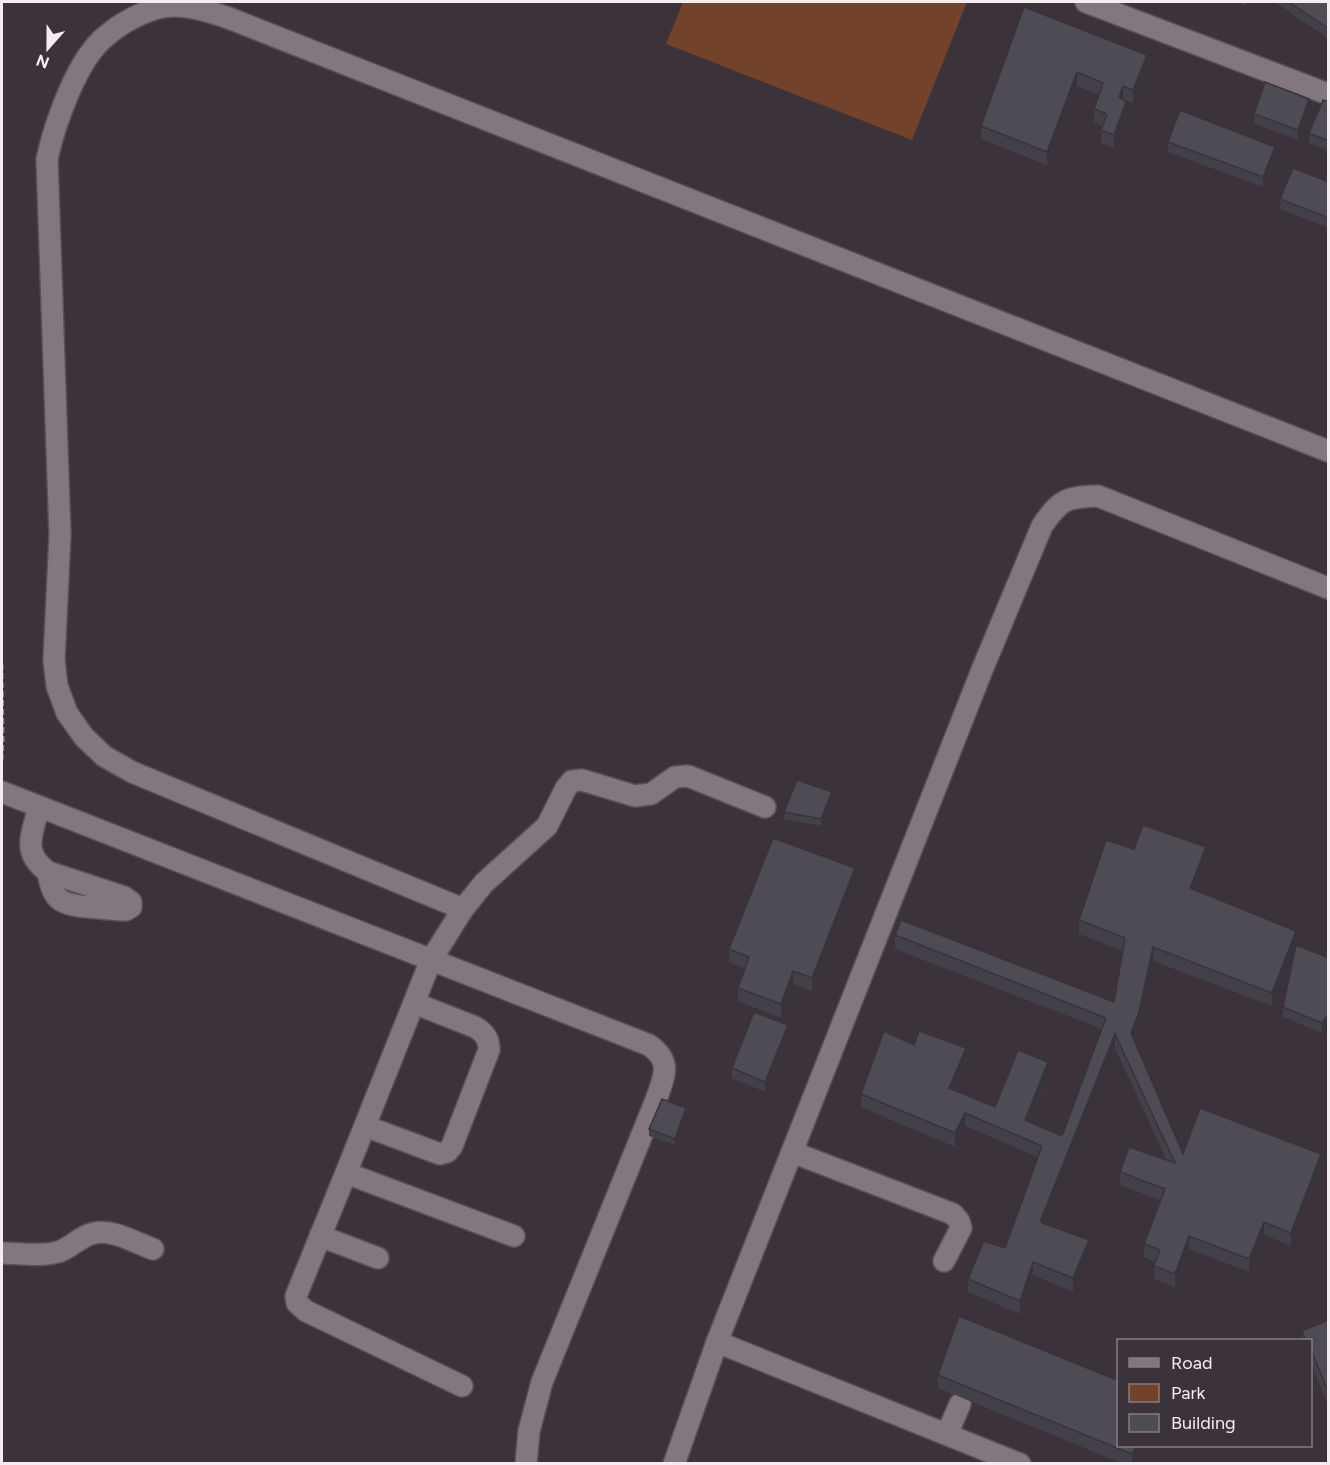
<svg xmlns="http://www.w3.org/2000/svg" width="1330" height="1465" viewBox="0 0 1330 1465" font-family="Figtree,sans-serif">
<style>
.green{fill:#72422b}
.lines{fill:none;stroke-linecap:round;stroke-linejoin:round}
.minor-casing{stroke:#595156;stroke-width:24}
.path{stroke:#92898f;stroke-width:3;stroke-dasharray:6 3;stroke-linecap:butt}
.minor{stroke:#83777f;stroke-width:21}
.wall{fill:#444049}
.shaded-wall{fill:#37343c}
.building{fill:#4f4b55;stroke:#37343c;stroke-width:1.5}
</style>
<rect width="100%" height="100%" fill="#3c3239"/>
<polygon class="green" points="683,2 967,2 912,140 666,44"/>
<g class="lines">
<g class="minor-casing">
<g id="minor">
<polyline points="1086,2 1328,94"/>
<path d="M2,792L649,1045C673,1062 664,1076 656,1100L542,1382L529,1431L526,1464"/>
<path d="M39,807C32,835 21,852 48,872L124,897L131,902V907L126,910C113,910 101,908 88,907C61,905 52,900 48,872"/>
<path d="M463,909L132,772L104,756L84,737L67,713L57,686L54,660L60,535L47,159C55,123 77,59 106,36C121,23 143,11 163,7C184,3 207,11 226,17L1328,451"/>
<path d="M365,1126L440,1154L447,1152L452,1146L489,1050C489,1039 485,1033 475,1027L414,1003"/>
<polyline points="792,1152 953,1214 959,1221 961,1228 944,1261"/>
<polyline points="346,1173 431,960 463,909 484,883 547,826 566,788 572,781 582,780 635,796 651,794 675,777 688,776 765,807"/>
<polyline points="320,1236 378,1258"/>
<path d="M2,1253C19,1253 40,1257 58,1252C71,1248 81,1235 95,1233C113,1229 136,1243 153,1249"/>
<polyline points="717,1342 1020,1464"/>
<polyline points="462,1386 306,1311 297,1303 296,1296 346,1173 514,1236"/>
<polyline points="947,1434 960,1404"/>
<path d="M674,1464L717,1342L982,670L1042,526C1060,500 1065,497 1098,496L1328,588"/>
</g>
</g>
<polyline class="path" points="2,664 3,741 2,760"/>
<use href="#minor" class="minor"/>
</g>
<g class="wall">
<polygon points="1237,2 1248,2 1244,6"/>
<polygon points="1276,2 1329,2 1329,39 1276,3"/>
<polygon points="1024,7 1147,69 1133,103 1123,99 1126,115 1114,148 1101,143 1101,130 1102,126 1094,122 1094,109 1099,95 1077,86 1047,165 981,139 981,126"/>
<polygon points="1329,102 1329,151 1309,143 1309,133"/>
<polygon points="1309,109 1298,140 1254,124 1254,114"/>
<polygon points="1168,142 1275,157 1263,187 1168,152"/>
<polygon points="1329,182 1329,228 1280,209 1280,199"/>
<polygon points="832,799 821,826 784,819 784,812"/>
<polygon points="1134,849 1206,860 1194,890 1296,944 1272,1006 1153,961 1139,1025 1134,1039 1183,1154 1321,1167 1291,1246 1264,1235 1249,1272 1189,1249 1175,1287 1154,1279 1154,1266 1155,1262 1144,1257 1144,1244 1160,1200 1120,1185 1120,1172 1167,1161 1115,1048 1044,1223 1089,1254 1073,1292 1033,1275 1020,1314 968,1292 968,1279 1005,1248 1038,1157 965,1126 955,1147 861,1107 861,1094 966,1061 954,1090 995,1107 1048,1075 1030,1122 1062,1136 1102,1029 895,949 895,935 1114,1002 1123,951 1079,934 1079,920"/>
<polygon points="855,881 812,991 793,984 781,1018 738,1001 738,988 745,969 729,962 729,949"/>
<polygon points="1329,958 1329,1023 1322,1033 1283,1017 1283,1007"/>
<polygon points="788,1035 765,1092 732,1078 732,1068"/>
<polygon points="686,1115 675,1145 649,1136 649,1129"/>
<polygon points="1329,1320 1329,1402 1327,1402 1311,1364 1311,1341 1302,1341 1302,1331"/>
<polygon points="938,1375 1119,1446 1141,1446 1134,1464 1123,1464 938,1388"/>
</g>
<g class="shaded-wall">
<polygon points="1147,55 1147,69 1133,103 1133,90"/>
<polygon points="1077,72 1077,86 1047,165 1047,152"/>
<polygon points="1123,86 1123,99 1119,97"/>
<polygon points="1309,99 1309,109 1298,140 1298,130"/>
<polygon points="1126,102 1126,115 1114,148 1114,135"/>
<polygon points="1275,147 1275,157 1263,187 1263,177"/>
<polygon points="832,792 832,799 821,826 821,819"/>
<polygon points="1206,847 1206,860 1190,901 1190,888"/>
<polygon points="855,868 855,881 812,991 812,978"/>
<polygon points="1296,931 1296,944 1272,1006 1272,993"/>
<polygon points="1153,947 1153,961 1139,1025 1131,1046 1131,1033"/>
<polygon points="793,971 793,984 781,1018 781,1004"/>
<polygon points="1329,1013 1329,1023 1322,1033 1322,1023"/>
<polygon points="788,1025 788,1035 765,1092 765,1082"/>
<polygon points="1115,1034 1115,1048 1040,1235 1040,1222"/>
<polygon points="966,1048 966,1061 949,1102 949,1088"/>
<polygon points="1048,1062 1048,1075 1025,1134 1025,1120"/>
<polygon points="686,1108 686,1115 675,1145 675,1139"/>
<polygon points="965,1113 965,1126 955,1147 955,1133"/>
<polygon points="1321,1154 1321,1167 1291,1246 1291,1233"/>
<polygon points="1264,1222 1264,1235 1249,1272 1249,1259"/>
<polygon points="1189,1236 1189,1249 1175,1287 1175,1274"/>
<polygon points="1089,1240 1089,1254 1073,1292 1073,1278"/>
<polygon points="1033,1262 1033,1275 1020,1314 1020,1301"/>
<rect x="1327" y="1389" width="2" height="13"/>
<polygon points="1136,1446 1141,1446 1134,1464 1132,1464 1132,1454"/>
</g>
<g class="building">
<polygon points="1289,2 1329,2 1329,29"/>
<polygon points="1024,7 1147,55 1133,90 1123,86 1119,97 1126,102 1114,135 1101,130 1107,114 1094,109 1103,83 1077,72 1047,152 981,126"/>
<polygon points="1265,82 1309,99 1298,130 1254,114"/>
<polygon points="1323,100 1329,102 1329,141 1309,133"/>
<polygon points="1180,110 1275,147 1263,177 1168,142"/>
<polygon points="1293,168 1329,182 1329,218 1280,199"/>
<polygon points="797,780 832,792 821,819 784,812"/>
<polygon points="1143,825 1206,847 1190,888 1296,931 1272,993 1153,947 1139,1012 1131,1033 1183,1154 1200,1108 1321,1154 1291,1233 1264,1222 1249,1259 1189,1236 1175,1274 1154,1266 1160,1250 1144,1244 1165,1189 1120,1172 1129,1147 1175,1163 1115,1034 1040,1222 1089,1240 1073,1278 1033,1262 1020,1301 968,1279 984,1241 1005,1248 1042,1146 965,1113 955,1133 861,1094 884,1031 914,1045 919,1031 966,1048 949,1088 995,1107 1018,1050 1048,1062 1025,1120 1062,1136 1106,1018 895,935 901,920 1114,1002 1125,938 1079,920 1106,840 1134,849"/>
<polygon points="773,838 855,868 812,978 793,971 781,1004 738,988 749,957 729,949"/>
<polygon points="1296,945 1329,958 1329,1013 1322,1023 1283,1007"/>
<polygon points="754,1012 788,1025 765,1082 732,1068"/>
<polygon points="662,1099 686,1108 675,1139 649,1129"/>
<polygon points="959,1316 1119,1381 1119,1446 1136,1446 1132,1454 938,1375"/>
<polygon points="1329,1320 1329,1389 1327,1389 1311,1350 1311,1341 1306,1341 1302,1331"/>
</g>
<rect width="1330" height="1465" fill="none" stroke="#f3ecf0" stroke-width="6"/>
<rect x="1117" y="1339" width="195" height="108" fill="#3c3239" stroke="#857c82" stroke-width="1.5"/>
<rect x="1129" y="1358" width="30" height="9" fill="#83777f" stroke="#857c82" stroke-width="1.5"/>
<text x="1171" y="1369" font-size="18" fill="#f3ecf0">Road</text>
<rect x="1129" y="1384" width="30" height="18" fill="#72422b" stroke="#857c82" stroke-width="1.5"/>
<text x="1171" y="1399" font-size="18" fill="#f3ecf0">Park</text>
<rect x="1129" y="1414" width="30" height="18" fill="#4f4b55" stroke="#857c82" stroke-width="1.5"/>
<text x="1171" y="1429" font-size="18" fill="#f3ecf0">Building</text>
<g transform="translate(48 48) rotate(201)" stroke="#3c3239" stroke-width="4.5" paint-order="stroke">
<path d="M0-4.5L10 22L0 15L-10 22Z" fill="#f3ecf0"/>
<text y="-9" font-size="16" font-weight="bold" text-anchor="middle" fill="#f3ecf0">N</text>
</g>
</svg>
